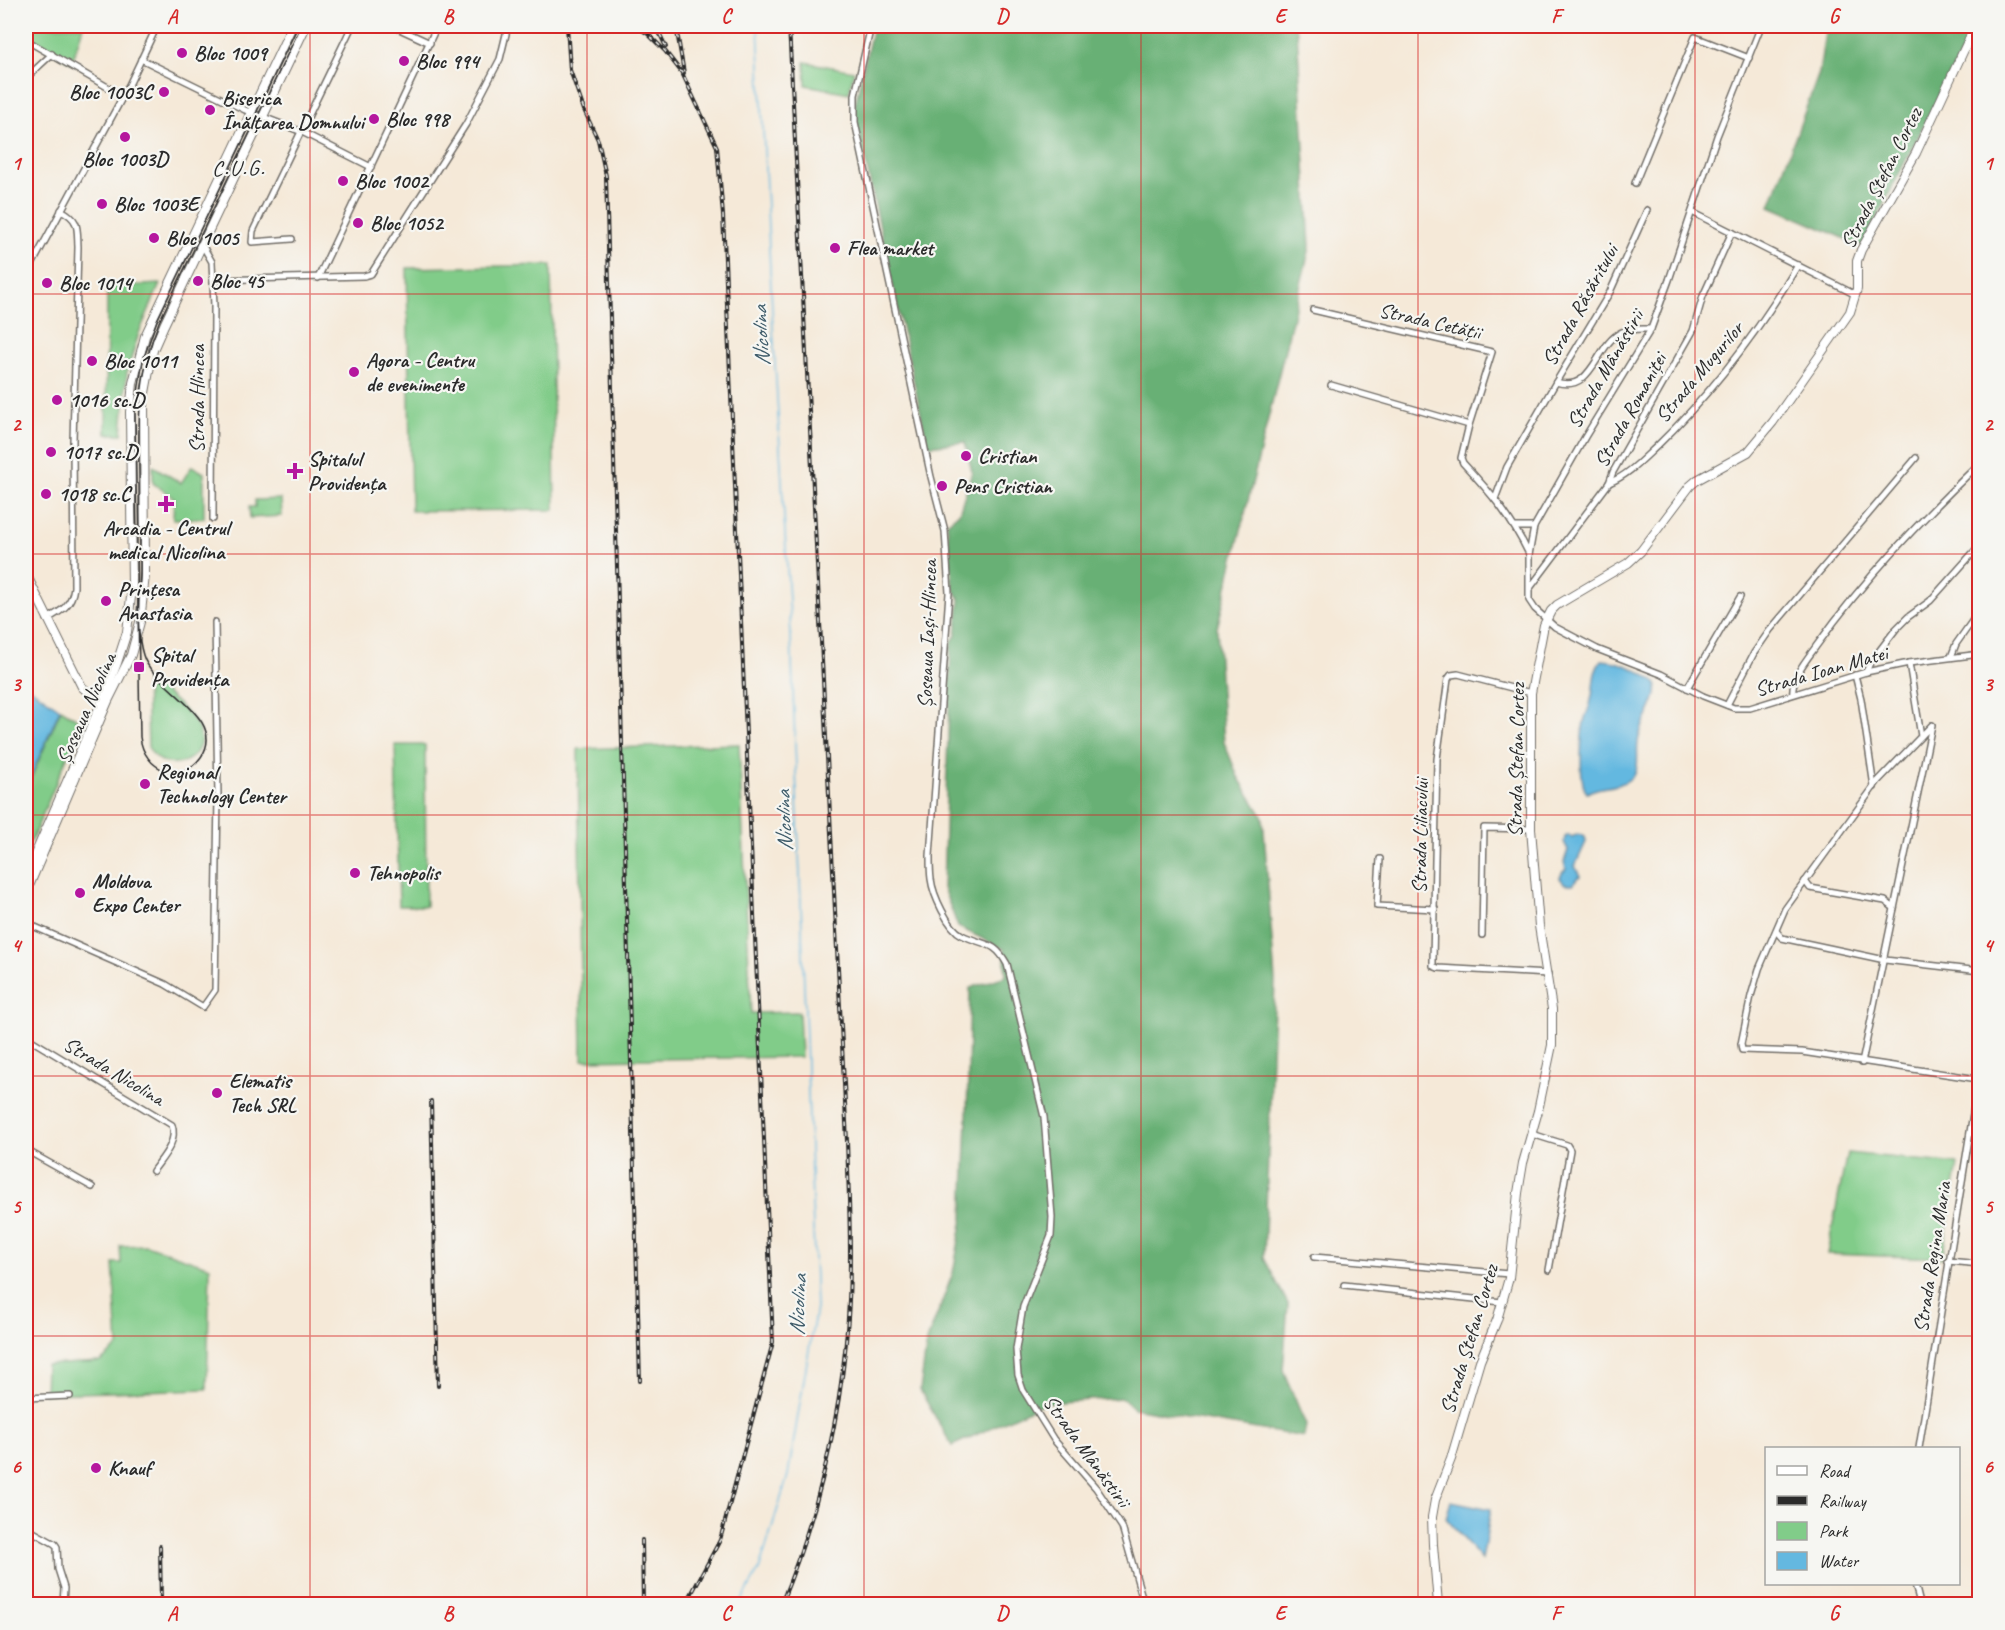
<svg xmlns="http://www.w3.org/2000/svg" width="2005" height="1630" viewBox="0 0 2005 1630" font-family="Caveat,sans-serif">
<style>
.green{fill:#81cc89;stroke:#567c5a;stroke-width:1.5}
.forest{fill:#68b075;stroke:#4a6e50;stroke-width:1.5}
.water{fill:#64b8e0;stroke:#487286;stroke-width:1.5}
.lines{fill:none;stroke-linecap:round;stroke-linejoin:round}
.stream{stroke:#64b8e0;stroke-width:1.5}
.street-casing{stroke:#726e68;stroke-width:8}
.secondary-casing{stroke:#726e68;stroke-width:10}
.street{stroke:#fff;stroke-width:5}
.secondary{stroke:#fff;stroke-width:8}
.tram{stroke:#2b2b2b;stroke-width:1.5}
.rail-casing{stroke:#2b2b2b;stroke-width:4}
.rail{stroke:#f6f6f2;stroke-width:1.5;stroke-dasharray:4.5;stroke-linecap:butt}
.grid{fill:none;stroke:#d62828;stroke-width:1.5;stroke-opacity:0.55}
.poi-dot{fill:#b5179e;stroke:#f6f6f2;stroke-width:2}
.labels{text-anchor:middle;stroke-width:4.5;stroke-linejoin:round;paint-order:stroke}
.poi-label{font-size:21px;font-weight:bold;fill:#2b2b2b;stroke:#f6f6f2;text-anchor:start}
.street-label{font-size:21px;fill:#2b2b2b;stroke:#f6f6f2}
.neighbourhood-label{font-size:22px;letter-spacing:1.5px;fill:#2b2b2b;stroke:#f6f6f2}
.water-label{font-size:22px;font-style:italic;fill:#3f5c6a;stroke:#f6f6f2}
.neatline{fill:none;stroke:#d62828;stroke-width:2}
.grid-label{font-size:20px;text-anchor:middle;font-weight:bold;fill:#d62828}
</style>
<rect width="100%" height="100%" fill="#f6f6f2"/>
<filter id="ink" filterUnits="userSpaceOnUse"><feTurbulence type="fractalNoise" baseFrequency=".0167" numOctaves="2"/><feDisplacementMap in="SourceGraphic" scale="12" xChannelSelector="R" yChannelSelector="G"/><feConvolveMatrix kernelMatrix="1 2 1 2 8 2 1 2 1" color-interpolation-filters="sRGB"/></filter>
<filter id="wash" filterUnits="userSpaceOnUse"><feTurbulence type="fractalNoise" baseFrequency=".008" numOctaves="4" result="noise"/><feDisplacementMap in="SourceGraphic" scale="24" xChannelSelector="R" yChannelSelector="G"/><feGaussianBlur stdDeviation="1.35" result="paint"/><feColorMatrix in="noise" values="0 0 0 0 0 0 0 0 0 0 0 0 0 0 0 0 0 1.4 0 .05"/><feComposite in="paint" operator="in"/></filter>
<g filter="url(#wash)">
<rect width="100%" height="100%" fill="#f5e9d8"/>
<g class="green">
<polygon points="26,26 83,26 72,63 26,38"/>
<polygon points="805,62 854,71 849,93 806,85"/>
<polygon points="551,265 555,510 411,511 407,268"/>
<polygon points="160,284 139,333 127,372 122,434 106,434 107,287"/>
<polygon points="153,466 181,483 192,466 204,473 204,518 173,519 174,498 153,483"/>
<polygon points="281,499 282,516 250,518 249,507 255,507 255,500"/>
<path d="M148,677C160,689 193,714 198,728C212,759 165,780 148,747L146,678Z"/>
<polygon points="61,709 82,722 31,842 26,840 26,790"/>
<polygon points="739,744 751,1013 799,1012 801,1057 582,1060 578,749"/>
<polygon points="395,745 425,745 426,906 399,906"/>
<polygon points="1847,1153 1958,1164 1942,1258 1827,1254"/>
<polygon points="146,1245 210,1267 207,1389 45,1394 46,1365 100,1362 118,1347 113,1263 121,1263 120,1246"/>
</g>
<g class="forest">
<polygon points="873,26 1295,26 1297,32 1310,247 1217,628 1224,742 1238,777 1263,817 1275,981 1264,1258 1288,1304 1283,1370 1306,1425 1304,1437 1133,1408 1122,1398 1044,1403 952,1446 920,1390 927,1341 953,1273 963,1218 967,1118 970,988 1006,976 1004,949 958,927 943,888 951,643 956,635 960,599 953,588 947,523 959,513 972,472 965,442 928,446 854,109"/>
<polygon points="1826,26 1975,26 1862,246 1770,206 1819,73"/>
</g>
<g class="water">
<path d="M1602,660C1622,661 1641,671 1657,684C1656,688 1657,694 1655,698C1651,713 1640,725 1638,742C1636,754 1641,769 1631,778C1617,790 1601,784 1587,793C1578,783 1581,732 1585,718C1587,712 1590,707 1591,700C1595,686 1591,673 1602,660Z"/>
<polygon points="26,685 60,709 26,788"/>
<polygon points="1578,834 1585,837 1586,842 1575,866 1580,876 1573,884 1565,884 1560,878 1562,873 1566,869 1564,862 1568,850 1564,842 1565,837 1569,835 1572,837"/>
<polygon points="1451,1501 1491,1509 1482,1560 1446,1518"/>
</g>
<g class="lines">
<polyline class="stream" points="740,1604 759,1570 788,1475 816,1308 791,635 773,329 758,26"/>
</g>
</g>
<g filter="url(#ink)">
<g class="lines">
<g class="street-casing">
<g id="street">
<polyline points="393,26 430,43"/>
<path d="M871,26L855,95V122L931,477L945,531L949,593L930,856C930,864 930,872 931,879C933,895 948,928 962,935C984,946 994,940 1007,964L1044,1117L1052,1217L1051,1236L1023,1307L1016,1349L1018,1375L1023,1390L1054,1440L1096,1488L1122,1527L1144,1604"/>
<polyline points="1761,26 1717,136 1669,280 1651,329 1585,437 1534,527 1529,555 1529,600 1535,609 1555,627 1597,649 1661,674 1703,696 1734,708 1750,708 1866,672 1909,663 1980,654"/>
<polyline points="26,40 123,96"/>
<polyline points="141,59 245,110 302,132 371,167"/>
<polyline points="26,78 52,54"/>
<polyline points="1635,183 1695,37 1749,58"/>
<polyline points="1692,212 1856,295"/>
<polyline points="292,239 252,242 253,231 352,26"/>
<polyline points="190,241 204,248 212,262 214,306 213,519"/>
<polyline points="26,276 129,85 157,26"/>
<polyline points="318,278 437,26"/>
<polyline points="213,280 364,276 371,274 466,124 500,59 508,26"/>
<path d="M1313,310L1492,352L1469,425L1461,458L1463,463C1491,493 1511,517 1529,554"/>
<polyline points="1556,382 1610,292 1647,210"/>
<polyline points="1331,385 1469,425"/>
<path d="M1609,483C1628,475 1641,461 1656,447C1712,393 1758,332 1798,265"/>
<path d="M1495,499L1507,467L1556,382C1594,394 1595,344 1622,332C1631,328 1641,329 1651,329"/>
<polyline points="1516,527 1534,527"/>
<polyline points="1530,588 1609,483 1613,472 1693,331 1703,296 1732,232"/>
<path d="M47,619C62,611 72,605 74,587L73,441L78,247C77,228 80,220 61,210"/>
<polyline points="1951,657 1956,644 1980,610"/>
<polyline points="1909,663 1921,736"/>
<polyline points="1866,672 1870,663 1896,629 1908,617 1930,601 1980,545"/>
<polyline points="1855,675 1861,699 1874,787"/>
<polyline points="1687,688 1740,597"/>
<polyline points="1531,693 1458,674 1451,675 1448,679 1437,759 1433,961 1433,966 1438,968 1548,974"/>
<path d="M1793,693C1791,677 1808,658 1817,645C1865,578 1921,520 1980,463"/>
<polyline points="1727,705 1754,653 1770,630 1916,458"/>
<polyline points="1380,859 1377,906 1435,909"/>
<polyline points="1805,881 1810,888 1885,901 1894,908"/>
<polyline points="26,923 165,984 203,1007 215,990 218,796 215,622"/>
<polyline points="1776,931 1782,938 1885,960 1980,971"/>
<polyline points="1482,935 1484,828 1531,829"/>
<path d="M26,1037L172,1125C178,1142 162,1158 153,1171"/>
<polyline points="1862,1063 1932,725 1878,781 1785,909 1759,969 1751,996 1741,1044 1742,1050 1802,1052 1978,1079"/>
<polyline points="1532,1134 1567,1145 1570,1150 1549,1270"/>
<polyline points="26,1150 92,1187"/>
<polyline points="1314,1257 1509,1274"/>
<polyline points="1948,1261 1980,1264"/>
<polyline points="1344,1285 1502,1302"/>
<polyline points="26,1398 70,1396"/>
<polyline points="1919,1448 1980,1070"/>
<polyline points="26,1528 55,1544 57,1547 58,1569 64,1588 63,1604"/>
<polyline points="1915,1584 1920,1604"/>
</g>
</g>
<g class="secondary-casing">
<g id="secondary">
<polyline points="26,574 82,687 89,693 106,700"/>
<polyline points="26,875 103,699 117,663 127,632 132,588 130,412 133,383 145,336 292,26"/>
<polyline points="26,893 108,701 131,655 140,622 145,575 144,398 153,350 164,325 306,26"/>
<polyline points="1438,1604 1433,1545 1432,1517 1435,1500 1451,1459 1480,1361 1497,1320 1509,1278 1518,1193 1523,1163 1538,1111 1552,1045 1552,1009 1539,926 1531,829 1531,693 1544,625 1551,611 1557,605 1628,563 1641,551 1690,486 1697,480 1748,452 1773,422 1850,312 1857,289 1857,261 1861,250 1916,153 1975,26"/>
</g>
</g>
<use href="#street" class="street"/>
<use href="#secondary" class="secondary"/>
<path class="tram" d="M298,26L157,320L143,360L135,412L140,737C144,771 181,785 201,757C229,717 152,688 143,655C135,629 140,596 140,569C140,537 139,506 139,474C138,419 138,374 159,322L301,26"/>
<g class="rail-casing">
<g id="rail">
<polyline points="567,26 570,70 584,110 598,140 606,176 640,1381"/>
<polyline points="636,26 648,34 665,51 682,73 717,147 723,215 773,1342 720,1540 686,1604"/>
<polyline points="656,26 666,47"/>
<polyline points="676,26 684,73"/>
<polyline points="431,1101 438,1386"/>
<polyline points="642,1540 643,1604"/>
<polyline points="160,1546 161,1604"/>
<path d="M781,1604C818,1514 841,1416 848,1318C852,1259 849,1200 847,1141L789,26"/>
</g>
</g>
<use href="#rail" class="rail"/>
</g>
</g>
<path class="grid" d="M310,26V1604M587,26V1604M864,26V1604M1141,26V1604M1418,26V1604M1695,26V1604M26,294H1980M26,554H1980M26,815H1980M26,1076H1980M26,1336H1980"/>
<g class="poi-dot">
<circle cx="182" cy="53" r="6"/>
<circle cx="404" cy="61" r="6"/>
<circle cx="164" cy="92" r="6"/>
<circle cx="210" cy="110" r="6"/>
<circle cx="374" cy="119" r="6"/>
<circle cx="125" cy="137" r="6"/>
<circle cx="343" cy="181" r="6"/>
<circle cx="102" cy="204" r="6"/>
<circle cx="358" cy="223" r="6"/>
<circle cx="154" cy="238" r="6"/>
<circle cx="835" cy="248" r="6"/>
<circle cx="198" cy="281" r="6"/>
<circle cx="47" cy="283" r="6"/>
<circle cx="92" cy="361" r="6"/>
<circle cx="354" cy="372" r="6"/>
<circle cx="57" cy="400" r="6"/>
<circle cx="51" cy="452" r="6"/>
<circle cx="966" cy="456" r="6"/>
<path d="M292 462h6v6h6v6h-6v6h-6v-6h-6v-6h6z"/>
<circle cx="942" cy="486" r="6"/>
<circle cx="46" cy="494" r="6"/>
<path d="M163 495h6v6h6v6h-6v6h-6v-6h-6v-6h6z"/>
<circle cx="106" cy="601" r="6"/>
<rect x="133" y="661" width="12" height="12" rx="3"/>
<circle cx="145" cy="784" r="6"/>
<circle cx="355" cy="873" r="6"/>
<circle cx="80" cy="893" r="6"/>
<circle cx="217" cy="1093" r="6"/>
<circle cx="96" cy="1468" r="6"/>
</g>
<g class="labels">
<g class="poi-label">
<text x="194" y="60">Bloc 1009</text>
<text x="416" y="68">Bloc 994</text>
<text x="152" y="99" text-anchor="end">Bloc 1003C</text>
<text x="222" y="105">Biserica<tspan x="222" dy="24">Înălțarea Domnului</tspan></text>
<text x="386" y="126">Bloc 998</text>
<text x="125" y="166" text-anchor="middle">Bloc 1003D</text>
<text x="355" y="188">Bloc 1002</text>
<text x="114" y="211">Bloc 1003E</text>
<text x="370" y="230">Bloc 1052</text>
<text x="166" y="245">Bloc 1005</text>
<text x="847" y="255">Flea market</text>
<text x="210" y="288">Bloc 45</text>
<text x="59" y="290">Bloc 1014</text>
<text x="366" y="367">Agora - Centru<tspan x="366" dy="24">de evenimente</tspan></text>
<text x="104" y="368">Bloc 1011</text>
<text x="69" y="407">1016 sc.D</text>
<text x="63" y="459">1017 sc.D</text>
<text x="978" y="463">Cristian</text>
<text x="308" y="466">Spitalul<tspan x="308" dy="24">Providența</tspan></text>
<text x="954" y="493">Pens Cristian</text>
<text x="58" y="501">1018 sc.C</text>
<text x="166" y="535" text-anchor="middle">Arcadia - Centrul<tspan x="166" dy="24">medical Nicolina</tspan></text>
<text x="118" y="596">Prințesa<tspan x="118" dy="24">Anastasia</tspan></text>
<text x="151" y="662">Spital<tspan x="151" dy="24">Providența</tspan></text>
<text x="157" y="779">Regional<tspan x="157" dy="24">Technology Center</tspan></text>
<text x="367" y="880">Tehnopolis</text>
<text x="92" y="888">Moldova<tspan x="92" dy="24">Expo Center</tspan></text>
<text x="229" y="1088">Elematis<tspan x="229" dy="24">Tech SRL</tspan></text>
<text x="108" y="1475">Knauf</text>
</g>
<g class="street-label">
<text transform="translate(1881 178) rotate(-63)" y="7">Strada Ștefan Cortez</text>
<text transform="translate(1580 305) rotate(-61)" y="7">Strada Răsăritului</text>
<text transform="translate(1430 321) rotate(13)" y="7">Strada Cetății</text>
<text transform="translate(1605 369) rotate(-60)" y="7">Strada Mânăstirii</text>
<text transform="translate(1699 372) rotate(-50)" y="7">Strada Mugurilor</text>
<text transform="translate(197 399) rotate(-90)" y="7">Strada Hlincea</text>
<text transform="translate(1630 410) rotate(-61)" y="7">Strada Romaniței</text>
<text transform="translate(927 634) rotate(-88)" y="7">Șoseaua Iași-Hlincea</text>
<text transform="translate(1821 671) rotate(-16)" y="7">Strada Ioan Matei</text>
<text transform="translate(86 708) rotate(-66)" y="7">Șoseaua Nicolina</text>
<text transform="translate(1516 760) rotate(-89)" y="7">Strada Ștefan Cortez</text>
<text transform="translate(1420 836) rotate(-89)" y="7">Strada Liliacului</text>
<text transform="translate(114 1071) rotate(31)" y="7">Strada Nicolina</text>
<text transform="translate(1932 1257) rotate(-81)" y="7">Strada Regina Maria</text>
<text transform="translate(1469 1339) rotate(-73)" y="7">Strada Ștefan Cortez</text>
<text transform="translate(1087 1451) rotate(54)" y="7">Strada Mânăstirii</text>
</g>
<g class="neighbourhood-label">
<text x="239" y="175">C.U.G.</text>
</g>
<g class="water-label">
<text transform="translate(760 336) rotate(-93)" y="8">Nicolina</text>
<text transform="translate(783 821) rotate(-92)" y="8">Nicolina</text>
<text transform="translate(797 1305) rotate(-87)" y="8">Nicolina</text>
</g>
</g>
<rect width="2005" height="1630" fill="none" stroke="#f6f6f2" stroke-width="66"/>
<rect x="1765" y="1447" width="195" height="138" fill="#f6f6f2" stroke="#a5a5a2" stroke-width="1.5"/>
<rect x="1777" y="1466" width="30" height="9" fill="#ffffff" stroke="#a5a5a2" stroke-width="1.5"/>
<text x="1819" y="1477" font-size="18" fill="#2b2b2b">Road</text>
<rect x="1777" y="1496" width="30" height="9" fill="#2b2b2b" stroke="#a5a5a2" stroke-width="1.5"/>
<text x="1819" y="1507" font-size="18" fill="#2b2b2b">Railway</text>
<rect x="1777" y="1522" width="30" height="18" fill="#81cc89" stroke="#a5a5a2" stroke-width="1.5"/>
<text x="1819" y="1537" font-size="18" fill="#2b2b2b">Park</text>
<rect x="1777" y="1552" width="30" height="18" fill="#64b8e0" stroke="#a5a5a2" stroke-width="1.5"/>
<text x="1819" y="1567" font-size="18" fill="#2b2b2b">Water</text>
<rect x="33" y="33" width="1939" height="1564" class="neatline"/>
<g class="grid-label">
<text x="172" y="23">A</text>
<text x="448" y="23">B</text>
<text x="726" y="23">C</text>
<text x="1002" y="23">D</text>
<text x="1280" y="23">E</text>
<text x="1556" y="23">F</text>
<text x="1834" y="23">G</text>
<text x="16" y="170">1</text>
<text x="1988" y="170">1</text>
<text x="16" y="431">2</text>
<text x="1988" y="431">2</text>
<text x="16" y="691">3</text>
<text x="1988" y="691">3</text>
<text x="16" y="952">4</text>
<text x="1988" y="952">4</text>
<text x="16" y="1213">5</text>
<text x="1988" y="1213">5</text>
<text x="16" y="1473">6</text>
<text x="1988" y="1473">6</text>
<text x="172" y="1620">A</text>
<text x="448" y="1620">B</text>
<text x="726" y="1620">C</text>
<text x="1002" y="1620">D</text>
<text x="1280" y="1620">E</text>
<text x="1556" y="1620">F</text>
<text x="1834" y="1620">G</text>
</g>
</svg>
